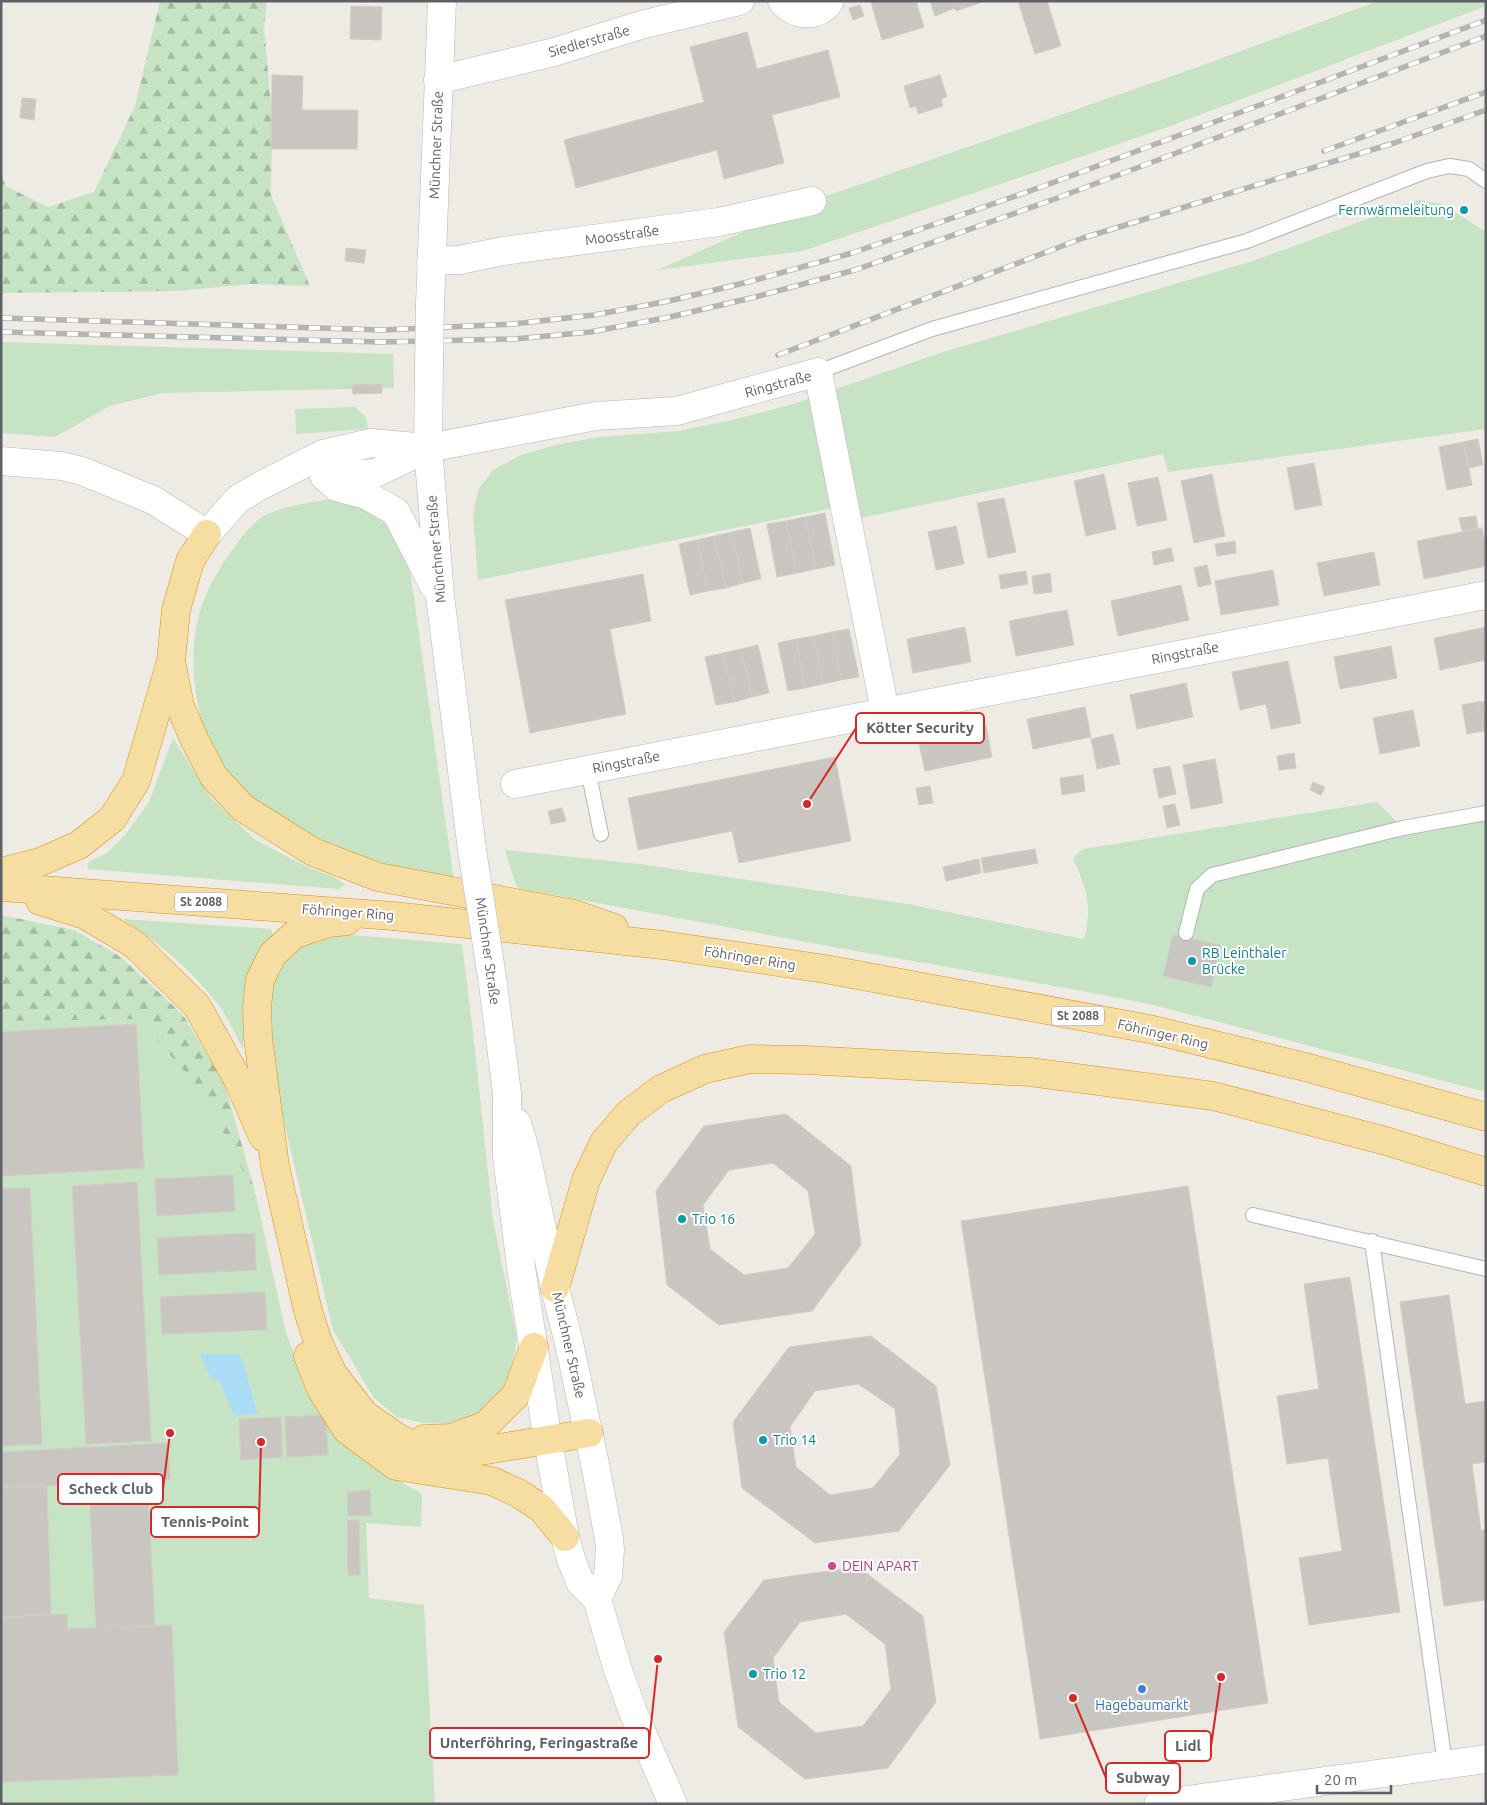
<svg xmlns="http://www.w3.org/2000/svg" width="1487" height="1805" viewBox="0 0 1487 1805" font-family="Ubuntu,sans-serif">
<style>
.green{fill:#c6e3c3}
.forest{fill:url(#forest-firs)}
.water{fill:#abdcf7}
.building{fill:#c9c6c2;stroke:#d2ccc4;fill-rule:evenodd}
.lines{fill:none;stroke-linecap:round;stroke-linejoin:round}
.service-casing{stroke:#b2b5b8;stroke-width:16}
.minor-casing{stroke:#b2b5b8;stroke-width:29}
.secondary-casing{stroke:#b4b7bb;stroke-width:29}
.trunk-casing{stroke:#de9014;stroke-width:29}
.service{stroke:#fff;stroke-width:14}
.minor{stroke:#fff;stroke-width:28}
.secondary{stroke:#fff;stroke-width:28}
.trunk{stroke:#f6dea3;stroke-width:28}
.rail-casing{stroke:#b3b4b4;stroke-width:5.5}
.rail{stroke:#fff;stroke-width:4;stroke-dasharray:11;stroke-linecap:butt}
.secondary-bridge-casing{stroke:#b4b7bb;stroke-width:29;stroke-linecap:butt}
.secondary-bridge{stroke:#fff;stroke-width:28}
.culture-dot{fill:#0f9aa8;stroke:#fff;stroke-width:2}
.hotel-dot{fill:#d1479c;stroke:#fff;stroke-width:2}
.shop-dot{fill:#3f7fe0;stroke:#fff;stroke-width:2}
.labels{text-anchor:middle;stroke-width:4;stroke-linejoin:round;paint-order:stroke}
.shield{fill:#fff;stroke:#8e9092;stroke-width:1}
.shield-label{font-size:12px;font-weight:bold;fill:#5d6064}
.street-label{font-size:14px;fill:#5d6064;stroke:#fff}
.culture-label{font-size:14px;fill:#0d838f;stroke:#fff;text-anchor:start}
.hotel-label{font-size:14px;fill:#b23c85;stroke:#fff;text-anchor:start}
.shop-label{font-size:14px;fill:#366cbe;stroke:#fff}
.leader{fill:none;stroke:#d62828;stroke-width:2}
.callout-dot{fill:#d62828;stroke:#fff;stroke-width:2}
.callout{fill:#fff;stroke:#d62828;stroke-width:2}
.callout-label{font-size:15px;text-anchor:middle;font-weight:bold;fill:#5d6064}
</style>
<defs>
<pattern id="forest-firs" width="22" height="20" patternUnits="userSpaceOnUse" patternTransform="scale(1.25)"><rect width="22" height="20" fill="#c6e3c3"/><path d="M5 1l3.5 6h-7zM16 11l3.5 6h-7z" fill="#a4bba2"/></pattern>
</defs>
<rect width="100%" height="100%" fill="#eeebe5"/>
<g class="green">
<polygon points="1378,1 1486,1 1486,6 1168,127 803,251 658,270 812,201 1181,73"/>
<polygon points="1419,200 1442,204 1486,232 1486,429 1168,472 1163,454 847,521 843,506 478,580 473,516 478,490 493,470 521,455 555,445 599,437 679,431 736,419 793,404 940,353 1253,261"/>
<polygon points="1,342 393,354 394,388 163,393 110,406 55,437 1,433"/>
<polygon points="355,407 366,417 368,429 296,434 295,409"/>
<path d="M325,500L364,502L392,522L407,549L454,881C437,877 419,875 402,870C345,852 263,820 226,772C194,730 185,655 202,605C209,585 220,567 233,549C241,538 251,524 264,516C278,508 309,502 325,500Z"/>
<polygon points="173,738 211,798 254,839 305,866 334,877 345,884 339,889 88,869 87,863 107,853 125,835 149,802"/>
<path d="M1377,802L1403,828L1486,813V1092L1154,1005L1077,990L828,946L517,888L505,850L640,864L907,904L1084,939C1093,904 1086,889 1073,858L1083,849Z"/>
<path d="M123,919L271,929L275,940L244,1002L243,1049C235,1033 227,1016 216,1002C190,968 158,943 123,919Z"/>
<polygon points="339,934 462,944 474,1041 493,1220 517,1338 510,1377 498,1399 481,1416 452,1424 422,1423 397,1417 374,1398 333,1330 278,1096 267,1015 275,971 287,955 307,942"/>
<polygon points="139,1019 203,1093 256,1196 286,1334 316,1406 363,1460 422,1494 421,1527 366,1523 369,1598 424,1605 435,1804 1,1804 1,1021"/>
</g>
<g class="forest">
<polygon points="160,1 267,1 264,27 272,118 271,195 310,286 252,284 178,291 1,293 1,174 6,186 48,207 94,192 135,106"/>
<polygon points="1,915 74,930 121,957 183,1015 225,1085 256,1196 203,1093 139,1019 1,1021"/>
</g>
<polygon class="water" points="200,1354 240,1354 258,1414 234,1415 219,1380 211,1378"/>
<g class="building">
<polygon points="874,1 916,1 924,27 882,40 871,2"/>
<polygon points="930,1 952,1 955,8 935,16"/>
<polygon points="952,1 982,1 982,2 956,11"/>
<polygon points="1018,1 1047,1 1061,46 1035,54"/>
<polygon points="860,5 864,16 853,20 849,8"/>
<polygon points="351,6 382,7 381,40 350,39"/>
<polygon points="747,32 757,69 828,50 840,97 772,115 784,163 724,179 717,150 576,188 564,140 704,102 690,47"/>
<polygon points="272,75 303,76 302,110 358,110 357,149 271,149"/>
<polygon points="940,75 947,97 941,99 943,106 918,114 916,106 910,108 904,86"/>
<polygon points="22,98 36,99 34,120 20,118"/>
<polygon points="346,248 366,250 364,263 345,261"/>
<polygon points="382,384 382,393 353,394 352,385"/>
<polygon points="1478,439 1483,465 1469,468 1463,442"/>
<polygon points="1463,442 1472,485 1447,490 1439,447"/>
<polygon points="1314,463 1322,505 1295,510 1287,468"/>
<polygon points="1104,474 1116,529 1086,536 1074,481"/>
<polygon points="1212,474 1225,536 1194,543 1181,481"/>
<polygon points="1158,477 1167,520 1137,526 1128,483"/>
<polygon points="1004,498 1016,552 988,558 977,503"/>
<polygon points="825,513 835,565 816,569 805,517"/>
<polygon points="1476,516 1478,528 1462,531 1459,518"/>
<polygon points="805,517 816,569 797,573 786,521"/>
<polygon points="786,521 797,573 777,577 767,524"/>
<polygon points="956,526 964,564 936,570 928,532"/>
<polygon points="750,528 761,579 743,583 732,532"/>
<polygon points="1482,528 1486,547 1486,566 1424,579 1417,541"/>
<polygon points="732,532 743,583 726,588 714,536"/>
<polygon points="714,536 726,588 708,591 697,540"/>
<polygon points="697,540 708,591 690,595 679,544"/>
<polygon points="1235,541 1236,553 1217,556 1215,544"/>
<polygon points="1171,548 1174,561 1154,565 1152,552"/>
<polygon points="1374,552 1380,585 1324,596 1317,563"/>
<polygon points="1207,565 1211,584 1198,587 1194,568"/>
<polygon points="1273,570 1279,605 1221,615 1215,581"/>
<polygon points="1026,571 1028,584 1001,589 999,575"/>
<polygon points="1050,573 1052,592 1034,594 1032,576"/>
<polygon points="643,574 651,621 610,629 626,714 530,733 505,600"/>
<polygon points="1181,585 1189,620 1118,636 1111,601"/>
<polygon points="1067,610 1074,645 1016,656 1009,621"/>
<polygon points="965,627 971,662 913,673 907,639"/>
<polygon points="1486,627 1486,660 1440,670 1434,638"/>
<polygon points="849,629 859,677 841,680 832,632"/>
<polygon points="832,632 841,680 823,684 814,636"/>
<polygon points="814,636 823,684 805,688 796,639"/>
<polygon points="796,639 805,688 788,691 778,643"/>
<polygon points="758,645 769,693 752,697 741,649"/>
<polygon points="1391,646 1397,678 1340,689 1334,657"/>
<polygon points="741,649 752,697 734,702 723,653"/>
<polygon points="723,653 734,702 716,705 705,657"/>
<polygon points="1288,661 1301,723 1271,729 1266,704 1240,710 1232,672"/>
<polygon points="1186,683 1193,717 1137,729 1130,695"/>
<polygon points="1486,701 1486,731 1483,731 1478,702"/>
<polygon points="1478,702 1483,731 1467,734 1462,705"/>
<polygon points="1085,707 1091,737 1033,749 1027,719"/>
<polygon points="1413,710 1420,746 1380,754 1373,718"/>
<polygon points="986,725 992,757 925,771 918,739"/>
<polygon points="1113,734 1120,764 1097,769 1091,739"/>
<polygon points="1294,753 1296,768 1279,770 1277,756"/>
<polygon points="835,757 851,841 739,863 732,831 638,850 628,798"/>
<polygon points="1215,759 1223,803 1191,809 1183,765"/>
<polygon points="1170,766 1176,794 1159,798 1153,769"/>
<polygon points="1083,775 1085,791 1062,795 1060,778"/>
<polygon points="1313,782 1325,787 1321,795 1310,790"/>
<polygon points="930,786 933,803 919,805 916,788"/>
<polygon points="1175,804 1180,825 1167,828 1163,806"/>
<polygon points="562,808 566,821 551,824 548,811"/>
<polygon points="1035,849 1038,863 984,873 981,858"/>
<polygon points="979,859 981,873 946,881 943,867"/>
<polygon points="1173,935 1220,945 1211,987 1163,976"/>
<polygon points="136,1024 144,1168 1,1176 1,1032"/>
<path d="M786,1114L851,1166L861,1245L812,1311L719,1325L667,1285L656,1191L704,1126ZM773,1163L808,1191L815,1234L788,1268L744,1275L710,1249L703,1205L729,1170Z"/>
<polygon points="233,1175 235,1211 157,1216 155,1179"/>
<polygon points="137,1182 151,1441 86,1444 72,1186"/>
<polygon points="1188,1186 1268,1703 1040,1739 961,1221"/>
<polygon points="30,1188 42,1444 1,1446 1,1189"/>
<polygon points="255,1233 256,1270 159,1275 157,1238"/>
<polygon points="1350,1277 1400,1612 1309,1625 1299,1558 1342,1551 1328,1458 1287,1464 1277,1396 1319,1389 1304,1284"/>
<polygon points="265,1292 267,1330 162,1334 160,1297"/>
<polygon points="1449,1295 1465,1404 1486,1401 1486,1462 1472,1464 1481,1530 1486,1530 1486,1600 1444,1606 1400,1302"/>
<path d="M871,1336L936,1386L950,1465L899,1531L815,1543L742,1488L733,1422L789,1347ZM858,1384L895,1409L900,1454L873,1488L830,1495L796,1467L790,1427L815,1391Z"/>
<polygon points="326,1415 328,1455 287,1457 285,1417"/>
<polygon points="281,1417 282,1457 241,1460 239,1419"/>
<polygon points="168,1443 170,1479 1,1488 1,1452"/>
<polygon points="147,1481 155,1626 96,1628 89,1484"/>
<polygon points="47,1486 51,1615 1,1617 1,1488"/>
<polygon points="370,1490 371,1515 348,1516 347,1492"/>
<polygon points="347,1520 359,1520 360,1575 348,1575"/>
<path d="M858,1567L923,1616L936,1702L888,1768L805,1779L738,1727L724,1632L764,1580ZM846,1614L885,1644L891,1689L863,1726L816,1733L779,1702L773,1658L800,1622Z"/>
<polygon points="67,1614 67,1629 172,1625 178,1775 1,1782 1,1617"/>
</g>
<g class="lines">
<g class="service-casing">
<g id="service">
<polyline points="818,372 932,329 1247,241 1427,171 1449,166 1469,169 1486,181"/>
<polyline points="588,770 601,834"/>
<polyline points="1186,933 1197,889 1212,875 1403,828 1486,813"/>
<polyline points="1253,1215 1486,1269"/>
<polyline points="1372,1241 1445,1764"/>
</g>
</g>
<g class="minor-casing">
<g id="minor">
<path d="M782,1C795,16 817,19 830,1"/>
<polyline points="438,80 554,52 641,25 740,1"/>
<polyline points="431,261 460,260 503,251 719,222 812,201"/>
<polyline points="428,448 596,416 677,411 818,372 885,711"/>
<polyline points="1,461 62,466 82,471 153,500 207,534"/>
<polyline points="515,784 1486,595"/>
<polyline points="1158,1804 1486,1759"/>
</g>
</g>
<g class="secondary-casing">
<g id="secondary">
<polyline points="430,304 442,1"/>
<polyline points="429,367 428,448 440,596 472,850"/>
<polyline points="324,476 336,487 366,495 396,512 434,586"/>
<polyline points="325,476 376,473 428,448"/>
<polyline points="207,534 238,499 260,486 323,454 371,443 428,448"/>
<polyline points="492,977 507,1093 507,1157 522,1274 548,1441 565,1537 571,1559 580,1582 597,1599 617,1667 633,1712 673,1804"/>
<polyline points="517,1123 525,1150 555,1288 569,1343 596,1469 609,1539 610,1550 608,1576 597,1599"/>
</g>
</g>
<g class="trunk-casing">
<g id="trunk">
<polyline points="171,661 180,706 195,741 214,777 243,808 313,852 378,877 574,914 614,928"/>
<polyline points="1,872 40,862 79,845 112,819 136,781 171,661 176,610 190,561 207,534"/>
<polyline points="1,887 393,916 663,945 825,969 1149,1029 1305,1067 1486,1117"/>
<polyline points="40,901 85,915 134,944 197,1006 237,1078 263,1137"/>
<polyline points="347,921 329,923 295,934 272,955 260,980 257,1006 258,1038 275,1166 308,1311 318,1342 333,1374 365,1415 400,1439 432,1454 469,1453 589,1433"/>
<polyline points="555,1288 586,1180 604,1142 629,1113 661,1089 705,1069 750,1059 806,1060 1030,1072 1213,1096 1386,1141 1486,1172"/>
<polyline points="308,1356 321,1389 347,1430 396,1466 492,1481 518,1493 541,1508 565,1537"/>
<polyline points="424,1439 451,1438 486,1425 516,1395 534,1347"/>
</g>
</g>
<use href="#service" class="service"/>
<use href="#minor" class="minor"/>
<use href="#secondary" class="secondary"/>
<use href="#trunk" class="trunk"/>
<g class="rail-casing">
<g id="rail">
<polyline points="1324,151 1486,92"/>
<polyline points="1,318 383,330 513,324 594,315 669,301 748,282 852,253 1044,186 1486,20"/>
<polyline points="1,332 381,342 514,339 590,332 670,317 755,297 855,270 1052,200 1486,36"/>
<polyline points="778,355 1083,238 1394,143 1486,110"/>
</g>
</g>
<use href="#rail" class="rail"/>
<g class="secondary-bridge-casing">
<g id="secondary-bridge">
<polyline points="429,367 430,304"/>
<polyline points="472,850 492,977"/>
</g>
</g>
<use href="#secondary-bridge" class="secondary-bridge"/>
</g>
<g class="culture-dot">
<circle cx="1464" cy="210" r="5"/>
<circle cx="1192" cy="961" r="5"/>
<circle cx="682" cy="1219" r="5"/>
<circle cx="763" cy="1440" r="5"/>
<circle cx="753" cy="1674" r="5"/>
</g>
<circle class="hotel-dot" cx="832" cy="1566" r="5"/>
<circle class="shop-dot" cx="1142" cy="1689" r="5"/>
<g class="labels">
<g class="shield">
<rect x="175" y="892.5" width="52" height="19" rx="4"/>
<rect x="1052" y="1006.5" width="52" height="19" rx="4"/>
</g>
<g class="shield-label">
<text x="201" y="906">St 2088</text>
<text x="1078" y="1020">St 2088</text>
</g>
<g class="street-label">
<text transform="translate(589 41) rotate(-16)" y="5">Siedlerstraße</text>
<text transform="translate(436 145) rotate(-88)" y="5">Münchner Straße</text>
<text transform="translate(622 235) rotate(-8)" y="5">Moosstraße</text>
<text transform="translate(778 384) rotate(-15)" y="5">Ringstraße</text>
<text transform="translate(436 549) rotate(-95)" y="5">Münchner Straße</text>
<text transform="translate(1185 653) rotate(-11)" y="5">Ringstraße</text>
<text transform="translate(626 762) rotate(-11)" y="5">Ringstraße</text>
<text transform="translate(348 912) rotate(4)" y="5">Föhringer Ring</text>
<text transform="translate(488 951) rotate(82)" y="5">Münchner Straße</text>
<text transform="translate(750 958) rotate(9)" y="5">Föhringer Ring</text>
<text transform="translate(1163 1034) rotate(13)" y="5">Föhringer Ring</text>
<text transform="translate(569 1345) rotate(77)" y="5">Münchner Straße</text>
</g>
<g class="culture-label">
<text x="1454" y="215" text-anchor="end">Fernwärmeleitung</text>
<text x="1202" y="958">RB Leinthaler<tspan x="1202" dy="16">Brücke</tspan></text>
<text x="692" y="1224">Trio 16</text>
<text x="773" y="1445">Trio 14</text>
<text x="763" y="1679">Trio 12</text>
</g>
<g class="hotel-label">
<text x="842" y="1571">DEIN APART</text>
</g>
<g class="shop-label">
<text x="1142" y="1710">Hagebaumarkt</text>
</g>
</g>
<path class="leader" d="M807 804L856 728M170 1433L163 1489M261 1442L259 1522M658 1659L649 1743M1221 1677L1211 1746M1073 1698L1106 1778"/>
<g class="callout-dot">
<circle cx="807" cy="804" r="5"/>
<circle cx="170" cy="1433" r="5"/>
<circle cx="261" cy="1442" r="5"/>
<circle cx="658" cy="1659" r="5"/>
<circle cx="1221" cy="1677" r="5"/>
<circle cx="1073" cy="1698" r="5"/>
</g>
<g class="callout">
<rect x="856" y="713" width="128" height="30" rx="5"/>
<rect x="58" y="1474" width="105" height="30" rx="5"/>
<rect x="151" y="1507" width="108" height="30" rx="5"/>
<rect x="430" y="1728" width="219" height="30" rx="5"/>
<rect x="1165" y="1731" width="46" height="30" rx="5"/>
<rect x="1106" y="1763" width="74" height="30" rx="5"/>
</g>
<g class="callout-label">
<text x="920" y="733">Kötter Security</text>
<text x="111" y="1494">Scheck Club</text>
<text x="205" y="1527">Tennis-Point</text>
<text x="539" y="1748">Unterföhring, Feringastraße</text>
<text x="1188" y="1751">Lidl</text>
<text x="1143" y="1783">Subway</text>
</g>
<rect width="1487" height="1805" fill="none" stroke="#5d6064" stroke-width="5"/>
<path d="M1317 1785v8h74v-8" fill="none" stroke="#5d6064" stroke-width="2.5"/>
<text x="1324" y="1785" font-size="15" fill="#5d6064" stroke="#ffffff" stroke-width="4" paint-order="stroke">20 m</text>
</svg>
